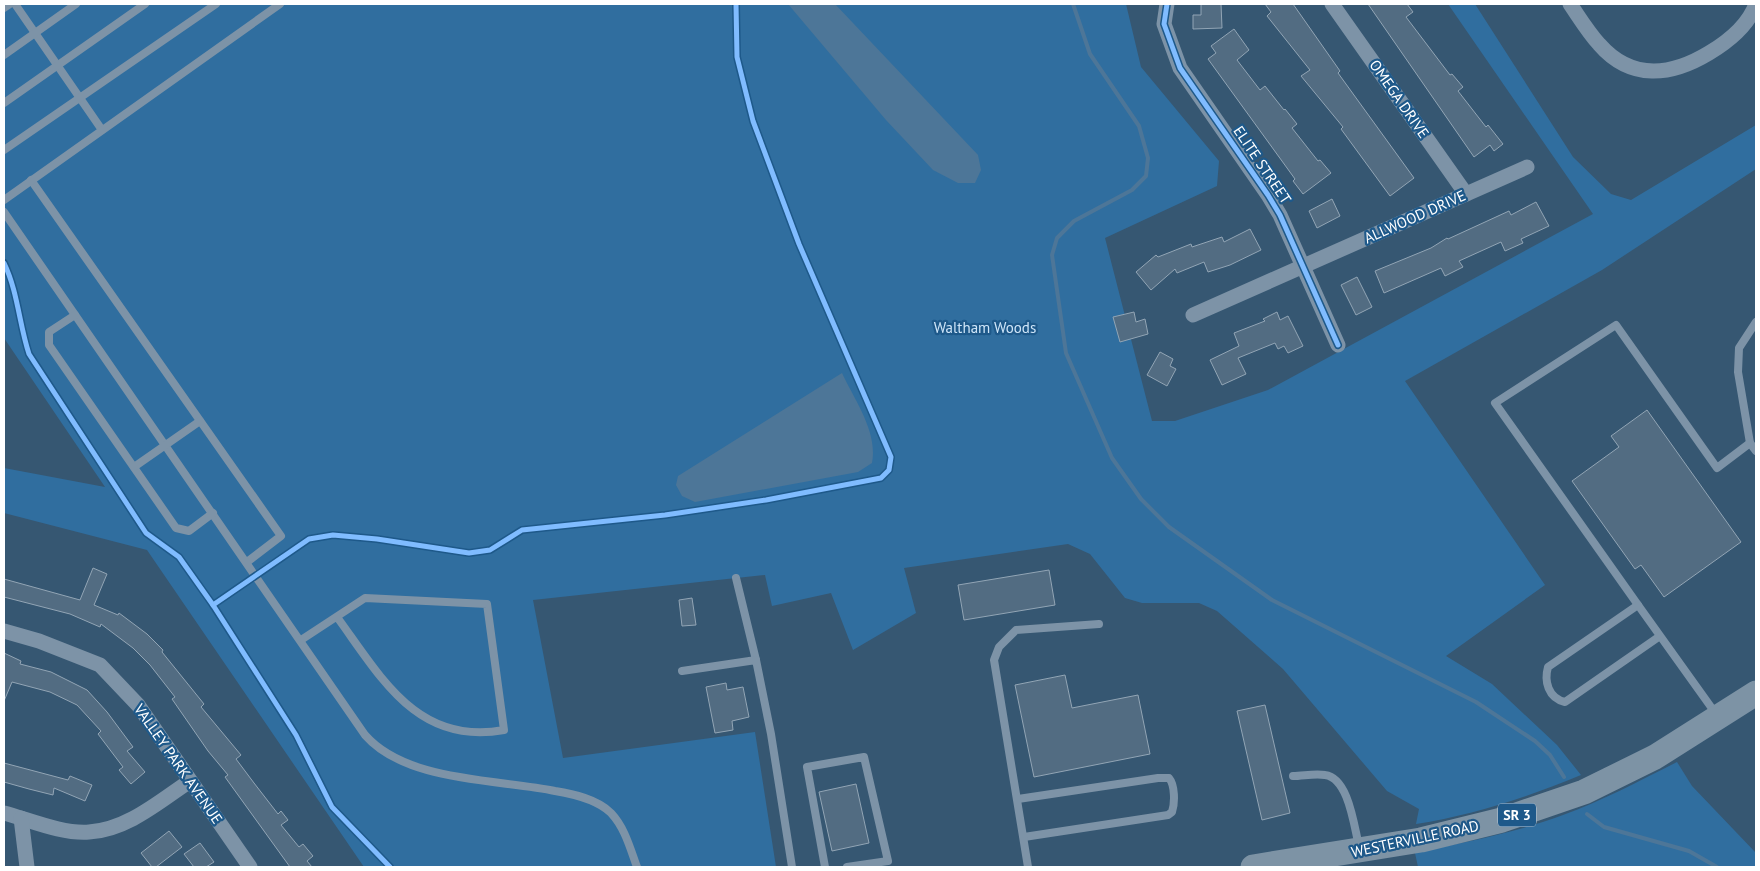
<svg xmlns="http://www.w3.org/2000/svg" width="1760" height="871" viewBox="0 0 1760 871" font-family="'PT Sans',sans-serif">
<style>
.green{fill:#306e9f}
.water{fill:#4d7698}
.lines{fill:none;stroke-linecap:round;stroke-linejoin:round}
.stream{stroke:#4d7698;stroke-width:4}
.building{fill:#526c82;stroke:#92a5b5}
.lane{stroke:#7d93a7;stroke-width:8}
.street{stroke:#7d93a7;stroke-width:15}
.primary{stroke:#7d93a5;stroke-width:25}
.cycleway-casing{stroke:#1e598a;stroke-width:8}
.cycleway{stroke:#80bcff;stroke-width:5}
.labels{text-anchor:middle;stroke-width:4.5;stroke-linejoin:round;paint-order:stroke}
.shield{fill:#1e598a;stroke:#bccddc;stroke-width:1}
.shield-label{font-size:14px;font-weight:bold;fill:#fff}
.street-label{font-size:15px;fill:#fff;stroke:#1e598a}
.park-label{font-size:15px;fill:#cfe6f9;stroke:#1e598a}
</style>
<rect width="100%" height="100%" fill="#365772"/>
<g class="green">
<path d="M4,4H1126L1141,67L1219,161L1217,186L1105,238L1152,421H1175L1268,390L1593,214L1448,4H1475L1573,157L1611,194L1631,200L1756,125V169L1602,270L1405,381L1545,585L1446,656L1492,684L1557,745L1581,775C1528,797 1473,815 1416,824L1419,809L1387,791L1283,669L1217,611L1199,603H1142L1125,598L1090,554L1068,544L904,568L916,613L853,650L831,593L772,606L765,575L533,600L563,758L755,732L776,867H364L147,550L4,513V468L105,487L4,338Z"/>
<path d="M1677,762L1692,786L1756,853V867H1418L1415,853C1464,842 1515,833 1563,815C1602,801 1639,781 1677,762Z"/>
</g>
<g class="water">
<polygon points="788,4 835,4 978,155 981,170 975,183 958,183 933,170 886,120"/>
<path d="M842,373C855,401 878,432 872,463L858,472L695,502L682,496L676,485L678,476Z"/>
</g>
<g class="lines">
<g class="stream">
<polyline points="1073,4 1090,54 1139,126 1148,158 1146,176 1132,190 1074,221 1057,238 1052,255 1066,353 1112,458 1141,499 1169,527 1272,600 1476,702 1535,741 1550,755 1564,777"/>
<polyline points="1587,814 1604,827 1689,851 1717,867"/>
</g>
</g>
<g class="building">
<polygon points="1201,4 1221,4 1222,28 1193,29 1193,15 1201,15"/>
<polygon points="1265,4 1293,4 1340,71 1338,73 1414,178 1390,196 1341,129 1343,127 1301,76 1310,70 1267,16 1271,12"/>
<polygon points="1368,4 1407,4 1413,12 1406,17 1450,75 1452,74 1463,87 1458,91 1486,127 1488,125 1503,144 1494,151 1490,145 1474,157"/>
<polygon points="1234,29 1249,50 1237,60 1260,90 1265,86 1284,110 1285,109 1297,124 1292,128 1318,161 1320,160 1331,173 1303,194 1293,181 1295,179 1208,59 1216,53 1211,46"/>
<polygon points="1332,199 1340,216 1317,228 1309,211"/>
<polygon points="1536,202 1549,226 1521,239 1523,243 1505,251 1501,242 1459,261 1463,267 1445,276 1441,268 1384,293 1375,271 1431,248 1447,238 1448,239 1509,211 1511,215"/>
<polygon points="1250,229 1261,250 1230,265 1208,272 1204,262 1177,273 1175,269 1151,290 1136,272 1156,255 1158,257 1191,244 1192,247 1222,237 1224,242"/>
<polygon points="1357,277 1372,307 1356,315 1341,285"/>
<polygon points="1134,312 1136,322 1145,319 1148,334 1120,342 1113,317"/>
<polygon points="1277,312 1280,320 1288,316 1303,346 1288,353 1284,346 1278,349 1275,343 1238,358 1246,374 1222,385 1210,360 1239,346 1234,333 1265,321 1263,319"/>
<polygon points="1160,352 1173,359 1170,366 1176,369 1167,386 1147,375"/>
<polygon points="1647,410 1741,542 1664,597 1641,565 1635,569 1572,481 1619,447 1611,436"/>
<polygon points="93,568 107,574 94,605 118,615 119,613 147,634 163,650 162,652 204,704 201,707 241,755 236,759 254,783 278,814 281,811 288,820 281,825 299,847 303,844 313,856 307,861 312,867 290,867 225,777 228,775 208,751 172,699 175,697 150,665 133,648 101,624 100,627 70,614 4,597 4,579 80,600"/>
<polygon points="1049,570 1055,605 964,620 958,585"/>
<polygon points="692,598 696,625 682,626 679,600"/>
<polygon points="4,653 21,661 20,664 51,672 87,690 107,712 133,747 127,751 145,772 131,784 119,770 123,767 98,734 101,731 77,705 50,692 12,682 4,701"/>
<polygon points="1065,675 1072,708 1138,695 1150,754 1034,777 1015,685"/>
<polygon points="726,683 727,690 743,687 749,717 732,721 733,730 715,733 706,687"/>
<polygon points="1265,705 1290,813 1262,820 1237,711"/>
<polygon points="4,763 68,780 70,776 92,785 85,801 54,788 53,795 29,789 4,782"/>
<polygon points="856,784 869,843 832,851 819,792"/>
<polygon points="169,831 182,847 156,867 152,867 141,853"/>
<polygon points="200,843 214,862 206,867 194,867 184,854"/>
</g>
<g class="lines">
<g class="lane">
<polyline points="15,4 102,130"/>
<polyline points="4,8 10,4"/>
<polyline points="4,55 76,4"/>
<polyline points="4,103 145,4"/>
<polyline points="4,150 216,4"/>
<polyline points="31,180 281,536 247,562"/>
<polyline points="4,200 280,4"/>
<path d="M4,212L365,735C406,782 496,779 555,791C573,794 597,799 611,813C625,828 630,848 637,867"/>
<polyline points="75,315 49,332 49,345 176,528 189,531 213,513"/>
<polyline points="1750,443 1738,372 1739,348 1756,322"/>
<polyline points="134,467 200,421"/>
<polyline points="736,578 756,660"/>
<polyline points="1638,605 1495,403 1616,325 1717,468 1750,443 1756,451"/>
<path d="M1660,636L1565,702C1548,698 1544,681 1548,667L1638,605L1716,714"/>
<path d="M301,640L365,598L487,604L504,730C417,746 381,677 337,617"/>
<polyline points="682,671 756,660 771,734 792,867"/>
<path d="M1293,776C1303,776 1315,773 1325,775C1349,778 1354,827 1359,846"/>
<path d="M1018,799L1158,778H1169C1175,785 1175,803 1172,812L1168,815L1024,837"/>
<polyline points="825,867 807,767 864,757 888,861 847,867"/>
<polyline points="1028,867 994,660 999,647 1016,630 1099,624"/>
</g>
<g class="street">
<polyline points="1167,4 1164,24 1180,68 1268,195 1280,215 1338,345"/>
<polyline points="1332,4 1466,194"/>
<path d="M1570,4C1579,17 1588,32 1599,44C1631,81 1671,76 1709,53C1729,41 1748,26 1756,4"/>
<polyline points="1193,315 1527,167"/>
<polyline points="4,631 39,641 100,665 138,705 250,867"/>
<path d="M4,813C30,820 62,834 89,832C127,830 160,801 190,781"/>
<polyline points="21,818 27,867"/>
</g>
<polyline class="primary" points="1253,867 1421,840 1502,820 1584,792 1655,757 1756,693"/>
<g class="cycleway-casing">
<g id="cycleway">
<polyline points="1167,4 1164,24 1180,68 1268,195 1280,215 1338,345"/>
<path d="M4,263C18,292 19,324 29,354L146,533L179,557L213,605L296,735L332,807L390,867"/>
<polyline points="213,605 309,539 333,535 377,539 469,553 490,550 522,530 665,515 766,500 881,478 889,470 891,457 799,244 753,121 737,57 736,4"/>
</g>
</g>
<use href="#cycleway" class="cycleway"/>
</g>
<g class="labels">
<rect class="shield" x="1498" y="803.5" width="38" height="23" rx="4"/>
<g class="shield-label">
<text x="1517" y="820">SR 3</text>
</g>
<g class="street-label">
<text transform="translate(1399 99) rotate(55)" y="5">OMEGA DRIVE</text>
<text transform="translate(1262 165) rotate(56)" y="5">ELITE STREET</text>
<text transform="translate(1415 217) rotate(-24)" y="5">ALLWOOD DRIVE</text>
<text transform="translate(178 764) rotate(55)" y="5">VALLEY PARK AVENUE</text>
<text transform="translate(1415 839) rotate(-12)" y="5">WESTERVILLE ROAD</text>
</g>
<g class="park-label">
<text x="985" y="333">Waltham Woods</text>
</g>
</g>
<rect width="1760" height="871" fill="none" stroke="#ffffff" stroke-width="10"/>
</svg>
